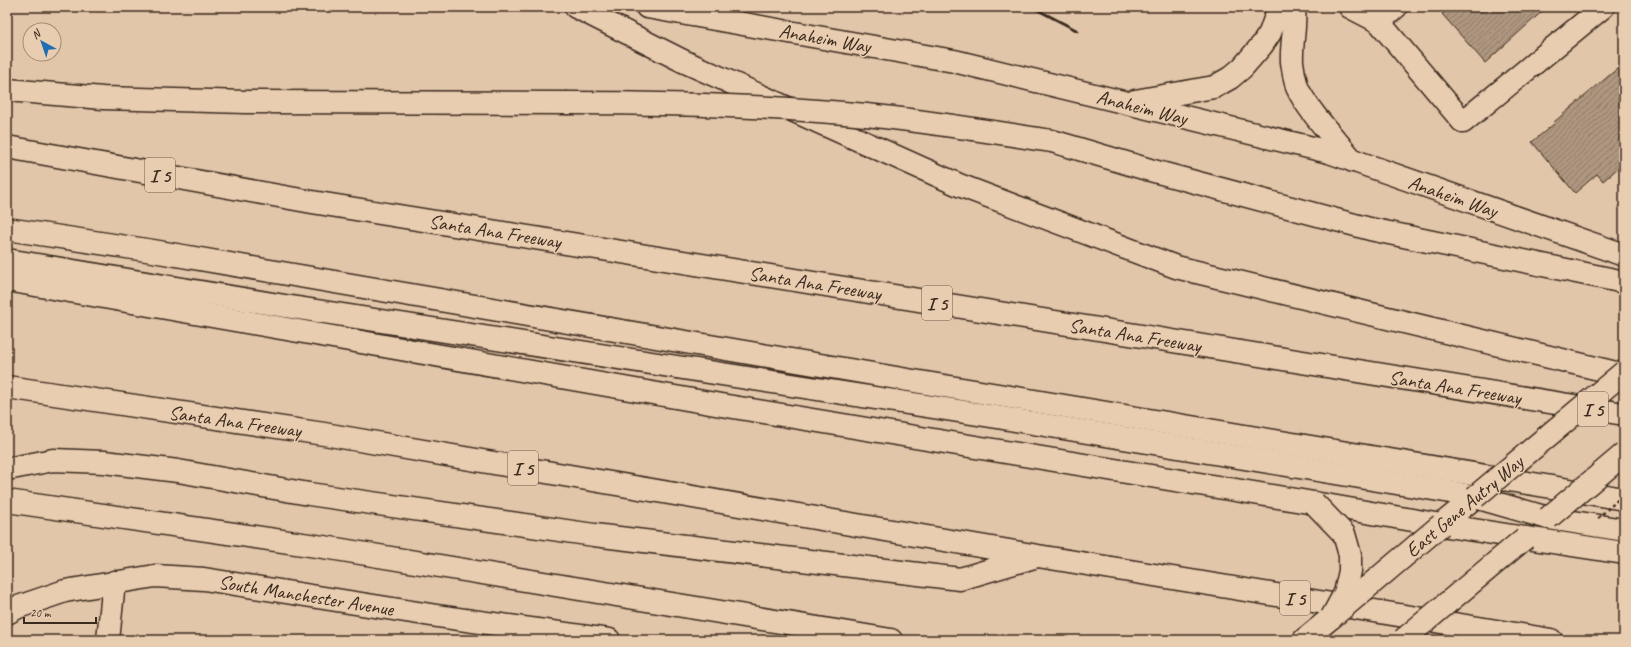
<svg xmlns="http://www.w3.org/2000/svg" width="1631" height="647" viewBox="0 0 1631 647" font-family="Caveat,sans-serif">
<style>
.building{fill:url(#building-hatch);stroke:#3b2a1e}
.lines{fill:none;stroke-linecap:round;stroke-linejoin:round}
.minor-casing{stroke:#3b2a1e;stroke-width:25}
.major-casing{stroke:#3b2a1e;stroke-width:25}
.highway-casing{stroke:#3b2a1e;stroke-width:25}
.minor{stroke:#e9cdb0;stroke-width:22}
.major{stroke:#e9cdb0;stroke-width:22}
.highway{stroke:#e9cdb0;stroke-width:22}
.rail{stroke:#3b2a1e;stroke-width:3}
.minor-bridge-casing{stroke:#3b2a1e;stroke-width:25;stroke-linecap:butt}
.highway-bridge-casing{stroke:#3b2a1e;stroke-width:25;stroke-linecap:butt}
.path-bridge{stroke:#3b2a1e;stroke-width:2.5;stroke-dasharray:3 3;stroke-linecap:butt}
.minor-bridge{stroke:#e9cdb0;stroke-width:22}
.highway-bridge{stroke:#e9cdb0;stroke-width:22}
.labels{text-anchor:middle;stroke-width:3;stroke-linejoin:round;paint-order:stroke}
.shield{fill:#e9cdb0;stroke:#6f5b4a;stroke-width:1}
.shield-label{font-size:19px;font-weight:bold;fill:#3b2a1e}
.street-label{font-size:20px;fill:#3b2a1e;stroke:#e9cdb0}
</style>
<defs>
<pattern id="building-hatch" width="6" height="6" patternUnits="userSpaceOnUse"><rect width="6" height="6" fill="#ae967f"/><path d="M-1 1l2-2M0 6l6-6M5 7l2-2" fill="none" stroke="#8f7b67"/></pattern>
</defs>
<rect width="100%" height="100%" fill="#e2c6aa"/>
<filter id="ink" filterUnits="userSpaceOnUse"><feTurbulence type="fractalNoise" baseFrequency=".025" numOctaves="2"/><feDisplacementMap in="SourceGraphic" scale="8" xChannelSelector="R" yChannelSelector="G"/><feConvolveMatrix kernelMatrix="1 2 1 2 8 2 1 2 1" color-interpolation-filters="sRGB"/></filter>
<g filter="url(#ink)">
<g class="building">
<polygon points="1449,7 1547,7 1485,63 1442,14"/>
<polygon points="1624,63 1624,163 1603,181 1597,174 1575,193 1532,142 1555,123 1554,122"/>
</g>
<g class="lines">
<g class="minor-casing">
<g id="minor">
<polyline points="1350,7 1379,22 1463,122 1603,7"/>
<polyline points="1379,22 1396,7"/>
<polyline points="1441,525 1475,497"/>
<polyline points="108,640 114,582"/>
<polyline points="1304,640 1332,617"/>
</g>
</g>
<g class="major-casing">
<g id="major">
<polyline points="647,7 954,61 1329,152 1624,255"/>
<path d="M1294,7C1296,26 1291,44 1292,62C1293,70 1295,80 1297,87C1307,110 1337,141 1353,161"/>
<polyline points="1135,101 1214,87 1230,78 1242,68 1262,45 1270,33 1279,7"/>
<polyline points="7,613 18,607 65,591 155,576 204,579 437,616 609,640"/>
</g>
</g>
<g class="highway-casing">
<g id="highway">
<polyline points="576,7 683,61 959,185 1176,267 1624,375"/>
<polyline points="7,90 103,98 246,102 566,103"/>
<polyline points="1052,141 1150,170 1370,229 1624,282"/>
<polyline points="7,147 312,202 1624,414"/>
<polyline points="7,229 153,251 908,380 1624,499"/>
<polyline points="7,260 285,306 997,417 1445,491 1475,497 1548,518 1624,530"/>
<polyline points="7,280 721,405 1314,503 1441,525 1624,553"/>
<polyline points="7,387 324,434 1038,556 1551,640"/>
<polyline points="7,469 53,460 104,462 178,471 309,494 594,535 960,579 1034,557"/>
<polyline points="7,501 330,548 891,640"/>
</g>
</g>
<use href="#minor" class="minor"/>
<use href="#major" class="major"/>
<use href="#highway" class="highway"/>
<polyline class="rail" points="1032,7 1078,31"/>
<g class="minor-bridge-casing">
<g id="minor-bridge">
<polyline points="1475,497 1624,372"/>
<polyline points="1548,518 1624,454"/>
<polyline points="1332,617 1441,525"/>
<polyline points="1403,640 1525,538"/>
</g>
</g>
<g class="highway-bridge-casing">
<g id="highway-bridge">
<path d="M566,103C666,103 766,105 866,115C928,121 990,132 1052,141"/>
<polyline points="1314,503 1344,534 1350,555 1350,571 1345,593 1332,617"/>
</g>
</g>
<polyline class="path-bridge" points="1598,518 1622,496"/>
<use href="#minor-bridge" class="minor-bridge"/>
<use href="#highway-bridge" class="highway-bridge"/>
</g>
</g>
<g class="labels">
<g class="shield">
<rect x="145" y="158" width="30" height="34" rx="3"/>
<rect x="922" y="286" width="30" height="34" rx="3"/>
<rect x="1578" y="392" width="30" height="34" rx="3"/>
<rect x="508" y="451" width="30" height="34" rx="3"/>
<rect x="1280" y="581" width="30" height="34" rx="3"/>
</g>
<g class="shield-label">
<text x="160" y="182">I 5</text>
<text x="937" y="310">I 5</text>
<text x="1593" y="416">I 5</text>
<text x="523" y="475">I 5</text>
<text x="1295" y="605">I 5</text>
</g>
<g class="street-label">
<text transform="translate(825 38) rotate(10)" y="7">Anaheim Way</text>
<text transform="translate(1142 107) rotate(14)" y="7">Anaheim Way</text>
<text transform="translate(1453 196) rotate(19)" y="7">Anaheim Way</text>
<text transform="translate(495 231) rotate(9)" y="7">Santa Ana Freeway</text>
<text transform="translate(815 283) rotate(9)" y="7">Santa Ana Freeway</text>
<text transform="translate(1135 335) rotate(9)" y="7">Santa Ana Freeway</text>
<text transform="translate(1455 387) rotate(9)" y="7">Santa Ana Freeway</text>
<text transform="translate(235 421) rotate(8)" y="7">Santa Ana Freeway</text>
<text transform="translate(1464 506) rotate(-40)" y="7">East Gene Autry Way</text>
<text transform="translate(306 595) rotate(9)" y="7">South Manchester Avenue</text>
</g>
</g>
<rect width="1631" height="647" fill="none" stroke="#e9cdb0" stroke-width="24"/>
<rect x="12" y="12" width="1607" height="623" fill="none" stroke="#3b2a1e" stroke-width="1.5" filter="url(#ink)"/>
<g transform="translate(42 42) rotate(320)"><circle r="19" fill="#e9cdb0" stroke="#a38c76"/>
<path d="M0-3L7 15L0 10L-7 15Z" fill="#1f6fb2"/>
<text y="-6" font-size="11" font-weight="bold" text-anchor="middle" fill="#3b2a1e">N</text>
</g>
<path d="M24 617v6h72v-6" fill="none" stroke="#3b2a1e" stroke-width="2"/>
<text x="30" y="617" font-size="12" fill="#3b2a1e" stroke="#e9cdb0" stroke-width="3" paint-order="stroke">20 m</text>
</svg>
